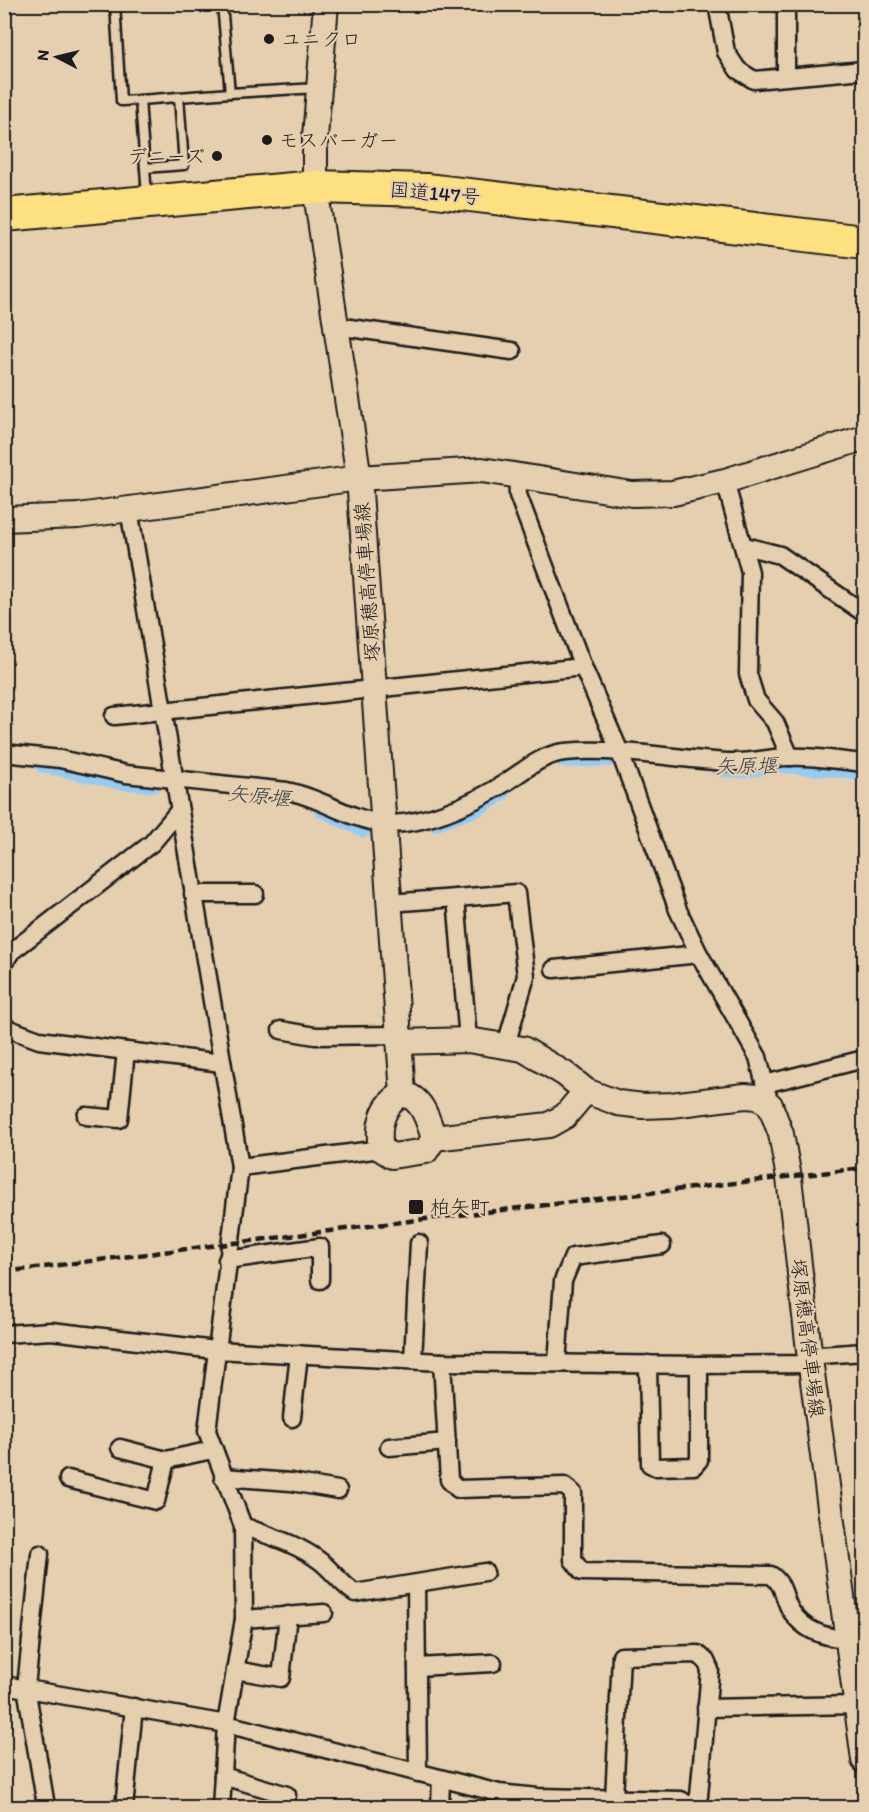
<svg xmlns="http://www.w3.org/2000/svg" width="869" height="1812" viewBox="0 0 869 1812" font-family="Itim,'Klee One',sans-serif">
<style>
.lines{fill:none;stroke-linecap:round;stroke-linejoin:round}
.canal{stroke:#95ccf4;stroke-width:15}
.lane-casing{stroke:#1c1c1c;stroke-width:13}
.street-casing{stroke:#1c1c1c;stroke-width:21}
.secondary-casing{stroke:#1c1c1c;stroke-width:28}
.highway-casing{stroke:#1c1c1c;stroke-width:36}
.lane{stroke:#e6cfaf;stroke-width:8}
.street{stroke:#e6cfaf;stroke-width:16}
.secondary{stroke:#e6cfaf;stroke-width:24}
.highway{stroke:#fde080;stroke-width:32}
.rail{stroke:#1c1c1c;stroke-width:4.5;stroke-dasharray:9 4.5;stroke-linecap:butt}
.poi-dot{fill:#1c1c1c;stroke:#e6cfaf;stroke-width:2}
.labels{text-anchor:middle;stroke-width:4.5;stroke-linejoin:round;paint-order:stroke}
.poi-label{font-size:20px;fill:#1c1c1c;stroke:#e6cfaf;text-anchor:start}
.street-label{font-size:20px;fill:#1c1c1c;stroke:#e6cfaf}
.water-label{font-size:21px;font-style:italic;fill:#343f47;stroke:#e6cfaf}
</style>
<rect width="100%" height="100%" fill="#e6cfaf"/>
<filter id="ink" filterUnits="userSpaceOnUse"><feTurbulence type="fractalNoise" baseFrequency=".0167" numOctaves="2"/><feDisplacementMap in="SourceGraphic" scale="12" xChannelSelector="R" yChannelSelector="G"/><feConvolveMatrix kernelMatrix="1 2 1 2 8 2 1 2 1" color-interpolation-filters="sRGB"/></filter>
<g filter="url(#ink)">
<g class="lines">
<g class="canal">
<polyline points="563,760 611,759"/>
<polyline points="42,765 120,782 153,785"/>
<polyline points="718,769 742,771 778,765 864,772"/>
<polyline points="321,810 364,830"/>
<polyline points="435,824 479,808 503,793"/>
</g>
<g class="lane-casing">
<g id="lane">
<polyline points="115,4 121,101 140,100 147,196"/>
<polyline points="222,4 230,93 318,88"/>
<polyline points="140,100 230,93"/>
<polyline points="145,168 184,165 179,97"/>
</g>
</g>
<g class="street-casing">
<g id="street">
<polyline points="717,4 726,52 738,70 754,80 864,70"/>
<polyline points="786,4 786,76"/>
<polyline points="336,326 512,351"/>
<polyline points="517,474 518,495 583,667 619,750 678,910 699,954 758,1057 770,1105"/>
<polyline points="725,481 750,572 748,674 756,700 775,722 790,757"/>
<polyline points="129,509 240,1167 207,1431 243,1526 244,1619 226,1724 221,1808"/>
<polyline points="745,546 780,555 864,613"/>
<polyline points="114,716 583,667"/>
<path d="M4,753L60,759L126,774L287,791C320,797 348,819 382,823C420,828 474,803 505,783C523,771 543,754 565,752C620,747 674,759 728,762C748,763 768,758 787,757C812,755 839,761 864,763"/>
<polyline points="193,894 255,894"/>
<polyline points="456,898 516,893 526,976 506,1045"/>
<polyline points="389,903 456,898 468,1040"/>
<polyline points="4,963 11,952 152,843 178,812"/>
<polyline points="554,969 699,954"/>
<polyline points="4,1027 39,1040 222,1063"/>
<polyline points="281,1030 315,1036 398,1035"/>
<polyline points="765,1084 864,1059"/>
<polyline points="86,1116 119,1119 126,1051"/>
<polyline points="240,1167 381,1149"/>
<polyline points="227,1260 320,1247 320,1280"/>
<polyline points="4,1334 51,1331 216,1350 442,1362 699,1365 803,1364 821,1355 864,1352"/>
<polyline points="413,1360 419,1243"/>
<path d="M442,1362L449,1480L458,1489L564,1486L573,1493V1560L582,1572L771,1575C785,1585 783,1598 791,1611C804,1631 826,1638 848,1639"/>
<polyline points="557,1363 563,1281 573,1257 662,1245"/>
<polyline points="648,1364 650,1464 656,1467 694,1466 699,1460 699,1365"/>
<polyline points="292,1418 299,1354"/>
<polyline points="389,1447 447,1442"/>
<polyline points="120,1448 166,1460 212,1450"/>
<polyline points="223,1477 291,1482 338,1490"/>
<polyline points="68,1479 156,1501 166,1460"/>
<path d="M243,1526C269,1536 298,1544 320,1561C333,1571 341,1584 355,1593L485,1572"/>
<polyline points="40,1554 26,1687 46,1806"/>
<polyline points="416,1584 418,1773"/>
<polyline points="244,1619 324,1613"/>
<polyline points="417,1667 493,1663"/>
<polyline points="235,1670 281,1678 288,1615"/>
<polyline points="4,1685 226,1724 499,1793 538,1797 681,1800 692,1808"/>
<polyline points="706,1708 857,1705"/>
<polyline points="223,1776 287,1795"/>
<polyline points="614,1799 621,1656 698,1654 706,1661 710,1670 699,1796 693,1808"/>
<polyline points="124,1808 134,1707"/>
<polyline points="440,1808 441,1779"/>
</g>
</g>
<g class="secondary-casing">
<g id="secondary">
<polyline points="326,4 315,137 315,187 359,478 482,470 632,494 673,493 725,481 864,438"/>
<polyline points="4,519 78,516 359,478 403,1094"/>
<polyline points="399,1042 468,1040 523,1049 565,1074 586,1091 618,1103 643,1106 671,1105 745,1096 759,1097 770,1105 781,1134 789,1178 810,1359 864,1760"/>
<path d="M403,1094C423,1098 428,1121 434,1138L426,1151L392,1156L381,1149C377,1127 382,1104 403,1094Z"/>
<polyline points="434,1138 549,1125 565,1116 586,1091"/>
</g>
</g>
<g class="highway-casing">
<polyline id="highway" points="4,215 315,187 427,190 864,242"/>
</g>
<use href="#lane" class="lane"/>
<use href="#street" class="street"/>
<use href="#secondary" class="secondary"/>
<use href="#highway" class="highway"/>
<polyline class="rail" points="4,1272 417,1220 864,1168"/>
</g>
</g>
<g class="poi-dot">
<circle cx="269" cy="39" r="6"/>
<circle cx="267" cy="140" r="6"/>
<circle cx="217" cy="156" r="6"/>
<rect x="408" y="1199" width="16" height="16" rx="3"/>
</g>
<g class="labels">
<g class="poi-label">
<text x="281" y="46">ユニクロ</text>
<text x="279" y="147">モスバーガー</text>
<text x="205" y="163" text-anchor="end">デニーズ</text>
<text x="430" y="1214">柏矢町</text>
</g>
<g class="street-label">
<text transform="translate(435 193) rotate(5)" y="7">国道147号</text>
<text transform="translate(367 582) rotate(-94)" y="7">塚原穂高停車場線</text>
<text transform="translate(808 1338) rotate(83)" y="7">塚原穂高停車場線</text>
</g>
<g class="water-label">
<text transform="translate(746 766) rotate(-1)" y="7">矢原堰</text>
<text transform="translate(259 796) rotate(6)" y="7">矢原堰</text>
</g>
</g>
<rect width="869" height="1812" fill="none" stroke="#e6cfaf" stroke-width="24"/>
<rect x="12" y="12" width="845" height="1788" fill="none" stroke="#1c1c1c" stroke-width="2" filter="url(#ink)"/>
<g transform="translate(57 57) rotate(277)" stroke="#e6cfaf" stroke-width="4.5" paint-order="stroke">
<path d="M0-4.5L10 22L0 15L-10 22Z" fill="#1c1c1c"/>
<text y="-9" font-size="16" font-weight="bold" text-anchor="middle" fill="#1c1c1c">N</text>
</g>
</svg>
